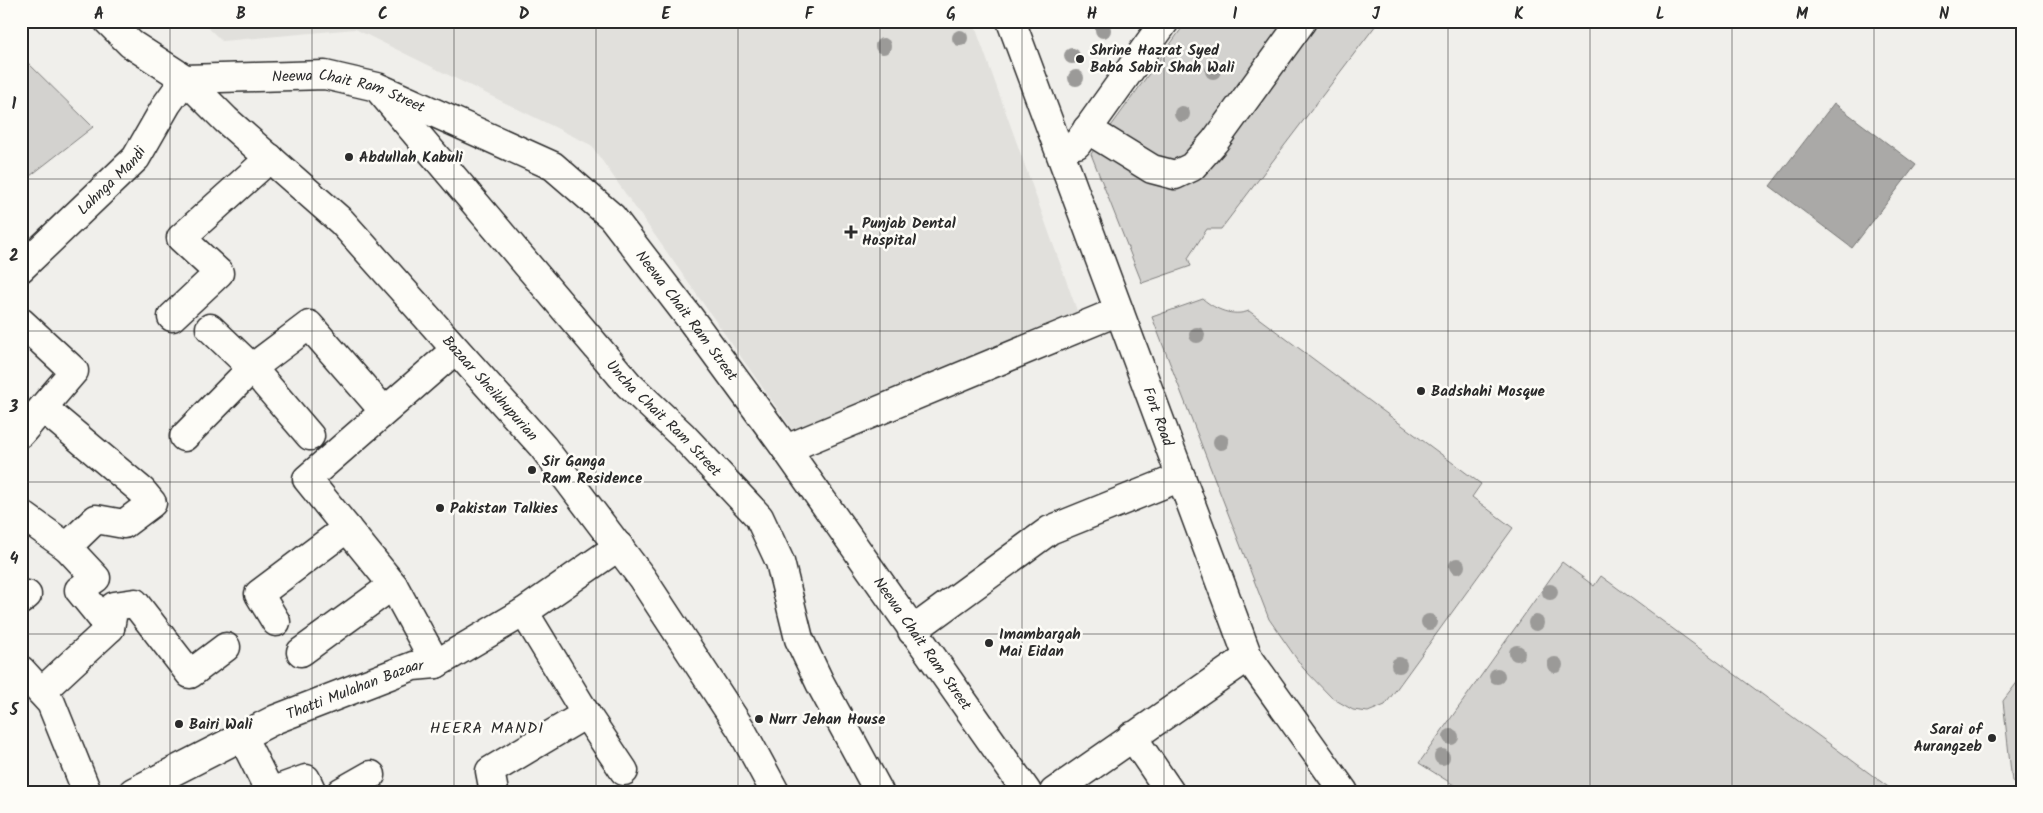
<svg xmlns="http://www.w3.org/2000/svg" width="2043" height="813" viewBox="0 0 2043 813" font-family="Kalam,sans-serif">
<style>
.built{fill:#e1e0dc}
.green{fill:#d3d2cf;stroke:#7f7e7d}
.water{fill:#aaa9a7;stroke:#777775}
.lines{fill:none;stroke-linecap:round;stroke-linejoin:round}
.minor-casing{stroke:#2b2b2b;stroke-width:31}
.minor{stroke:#fdfcf7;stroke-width:28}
.tree{fill:#9b9a98}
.grid{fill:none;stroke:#2b2b2b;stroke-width:1;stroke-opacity:0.55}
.poi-dot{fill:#2b2b2b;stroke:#fdfcf7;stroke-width:2}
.labels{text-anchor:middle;stroke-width:5;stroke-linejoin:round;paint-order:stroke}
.poi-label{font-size:15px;font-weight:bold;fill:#2b2b2b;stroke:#fdfcf7;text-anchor:start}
.street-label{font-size:15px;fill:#2b2b2b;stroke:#fdfcf7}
.neighbourhood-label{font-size:16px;letter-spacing:1px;fill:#2b2b2b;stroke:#fdfcf7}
.neatline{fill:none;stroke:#2b2b2b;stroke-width:2}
.grid-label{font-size:16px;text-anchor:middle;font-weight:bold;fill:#2b2b2b}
</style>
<rect width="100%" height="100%" fill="#f0efeb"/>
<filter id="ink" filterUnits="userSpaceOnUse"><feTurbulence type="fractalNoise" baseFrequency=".02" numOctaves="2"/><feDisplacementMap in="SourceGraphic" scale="10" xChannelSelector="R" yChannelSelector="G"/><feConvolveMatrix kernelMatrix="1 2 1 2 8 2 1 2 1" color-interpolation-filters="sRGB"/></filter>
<g filter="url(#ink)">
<polygon class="built" points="201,21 973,21 1080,319 794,432 591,145 355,29 222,41"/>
<g class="green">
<polygon points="1187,21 1379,21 1221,229 1207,229 1188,258 1191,266 1142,283 1091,154"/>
<polygon points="21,56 93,127 21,183"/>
<path d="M1203,299C1216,310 1233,317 1249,311L1481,484L1472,497L1513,528L1385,705L1368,712L1353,710L1332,698L1303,668L1269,619L1152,317Z"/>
<polygon points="1562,562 1594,586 1601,576 1895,792 1465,792 1419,763"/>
<polygon points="2022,676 2022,788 2012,781 2003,701"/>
</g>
<polygon class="water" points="1834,103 1916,165 1852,248 1770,186"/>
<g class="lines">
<g class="minor-casing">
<g id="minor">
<path id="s1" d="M108,21L131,44L185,79L226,120L342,222L543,447L642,578L741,729L775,792"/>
<path id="s2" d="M1011,21L1248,657L1344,792"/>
<path id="s3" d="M185,79L325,75L377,87L553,166L612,217L689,317L786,449L1027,792"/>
<path id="s4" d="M381,92L629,385L683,436L759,517L780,562L799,639L820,683L879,792"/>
<polyline points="1087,129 1152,169 1175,175 1192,167 1215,141 1302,21"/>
<polyline points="1077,144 1165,21"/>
<path id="s5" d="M21,268L136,158L167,104L185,79"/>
<polyline points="172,317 219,273 181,238 270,158"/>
<polyline points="21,322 74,371 21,433"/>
<polyline points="210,328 252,368 310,436"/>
<polyline points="184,437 252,368 309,325 384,411"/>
<polyline points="786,449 1119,311"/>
<polyline points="21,514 67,547 96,519 124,524 152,503 142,491 43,408"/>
<polyline points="67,547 96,578 79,590 110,628"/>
<polyline points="21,600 27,595"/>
<polyline points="524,612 586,714 624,771"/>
<polyline points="276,622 259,594 347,528"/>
<polyline points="912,631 1050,530 1181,477"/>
<polyline points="301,652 393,585"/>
<polyline points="436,664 393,585 307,479 455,350"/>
<polyline points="21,670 51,703 87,792"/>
<polyline points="41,692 110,628 114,606 135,603 190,674 226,647"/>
<polyline points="242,736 270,792 306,779 312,792"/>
<polyline points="1132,736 1170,792"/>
<path id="s6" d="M133,792L276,719L413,666L436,664L524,612L619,546"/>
<polyline points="341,792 371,775"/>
<polyline points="494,792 490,771 586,714"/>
<polyline points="1054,792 1248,657"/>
</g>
</g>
<use href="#minor" class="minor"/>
</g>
<g class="tree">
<circle cx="1103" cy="30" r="8"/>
<circle cx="960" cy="38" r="8"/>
<circle cx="883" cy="46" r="8"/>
<circle cx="1072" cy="56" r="8"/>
<circle cx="1213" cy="71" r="8"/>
<circle cx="1076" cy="78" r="8"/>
<circle cx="1182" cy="114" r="8"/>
<circle cx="1197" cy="335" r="8"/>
<circle cx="1221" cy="442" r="8"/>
<circle cx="1457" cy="566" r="8"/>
<circle cx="1550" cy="592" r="8"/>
<circle cx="1429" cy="622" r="8"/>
<circle cx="1536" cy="623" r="8"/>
<circle cx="1517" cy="653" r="8"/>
<circle cx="1399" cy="665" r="8"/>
<circle cx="1555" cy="665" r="8"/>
<circle cx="1497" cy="676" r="8"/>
<circle cx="1451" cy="737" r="8"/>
<circle cx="1442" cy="757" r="8"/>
</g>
</g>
<path class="grid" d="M170,21V792M312,21V792M454,21V792M596,21V792M738,21V792M880,21V792M1022,21V792M1164,21V792M1306,21V792M1448,21V792M1590,21V792M1732,21V792M1874,21V792M21,179H2022M21,331H2022M21,482H2022M21,634H2022"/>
<g class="poi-dot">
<circle cx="1080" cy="59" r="5"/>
<circle cx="349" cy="157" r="5"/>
<path d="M848.5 224.5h5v5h5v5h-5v5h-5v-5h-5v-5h5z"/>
<circle cx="1421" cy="391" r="5"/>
<circle cx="532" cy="470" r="5"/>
<circle cx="440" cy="508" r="5"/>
<circle cx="989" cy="643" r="5"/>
<circle cx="759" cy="719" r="5"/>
<circle cx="179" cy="724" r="5"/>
<circle cx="1992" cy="738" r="5"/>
</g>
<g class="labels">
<g class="poi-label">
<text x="1090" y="55">Shrine Hazrat Syed<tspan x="1090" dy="17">Baba Sabir Shah Wali</tspan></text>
<text x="359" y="162">Abdullah Kabuli</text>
<text x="862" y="228">Punjab Dental<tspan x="862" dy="17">Hospital</tspan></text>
<text x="1431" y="396">Badshahi Mosque</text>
<text x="542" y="466">Sir Ganga<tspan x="542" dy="17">Ram Residence</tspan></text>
<text x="450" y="513">Pakistan Talkies</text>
<text x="999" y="639">Imambargah<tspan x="999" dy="17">Mai Eidan</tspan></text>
<text x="769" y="724">Nurr Jehan House</text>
<text x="189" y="729">Bairi Wali</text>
<text x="1982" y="734" text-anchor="end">Sarai of<tspan x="1982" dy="17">Aurangzeb</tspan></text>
</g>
<g class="street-label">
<text dy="5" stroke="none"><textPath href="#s3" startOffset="166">Neewa Chait Ram Street</textPath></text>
<text dy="5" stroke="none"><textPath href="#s5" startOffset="126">Lahnga Mandi</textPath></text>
<text dy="5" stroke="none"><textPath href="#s3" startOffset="588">Neewa Chait Ram Street</textPath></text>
<text dy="5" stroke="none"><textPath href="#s1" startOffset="532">Bazaar Sheikhupurian</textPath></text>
<text dy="5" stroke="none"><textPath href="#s2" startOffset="422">Fort Road</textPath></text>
<text dy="5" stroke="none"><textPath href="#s4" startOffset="432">Uncha Chait Ram Street</textPath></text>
<text dy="5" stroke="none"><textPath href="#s3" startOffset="992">Neewa Chait Ram Street</textPath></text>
<text dy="5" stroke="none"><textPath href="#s6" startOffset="245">Thatti Mulahan Bazaar</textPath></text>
</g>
<g class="neighbourhood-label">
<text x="487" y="733">HEERA MANDI</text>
</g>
</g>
<rect width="2043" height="813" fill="none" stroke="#fdfcf7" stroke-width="55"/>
<rect x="28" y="28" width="1988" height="758" class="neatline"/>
<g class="grid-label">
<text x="99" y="19">A</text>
<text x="241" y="19">B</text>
<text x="383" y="19">C</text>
<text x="524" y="19">D</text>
<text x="666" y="19">E</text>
<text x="809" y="19">F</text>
<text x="951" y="19">G</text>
<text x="1092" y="19">H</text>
<text x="1235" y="19">I</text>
<text x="1376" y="19">J</text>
<text x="1519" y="19">K</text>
<text x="1660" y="19">L</text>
<text x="1802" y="19">M</text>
<text x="1944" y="19">N</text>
<text x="14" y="109">1</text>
<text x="14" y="261">2</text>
<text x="14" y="412">3</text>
<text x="14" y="564">4</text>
<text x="14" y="715">5</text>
</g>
</svg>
